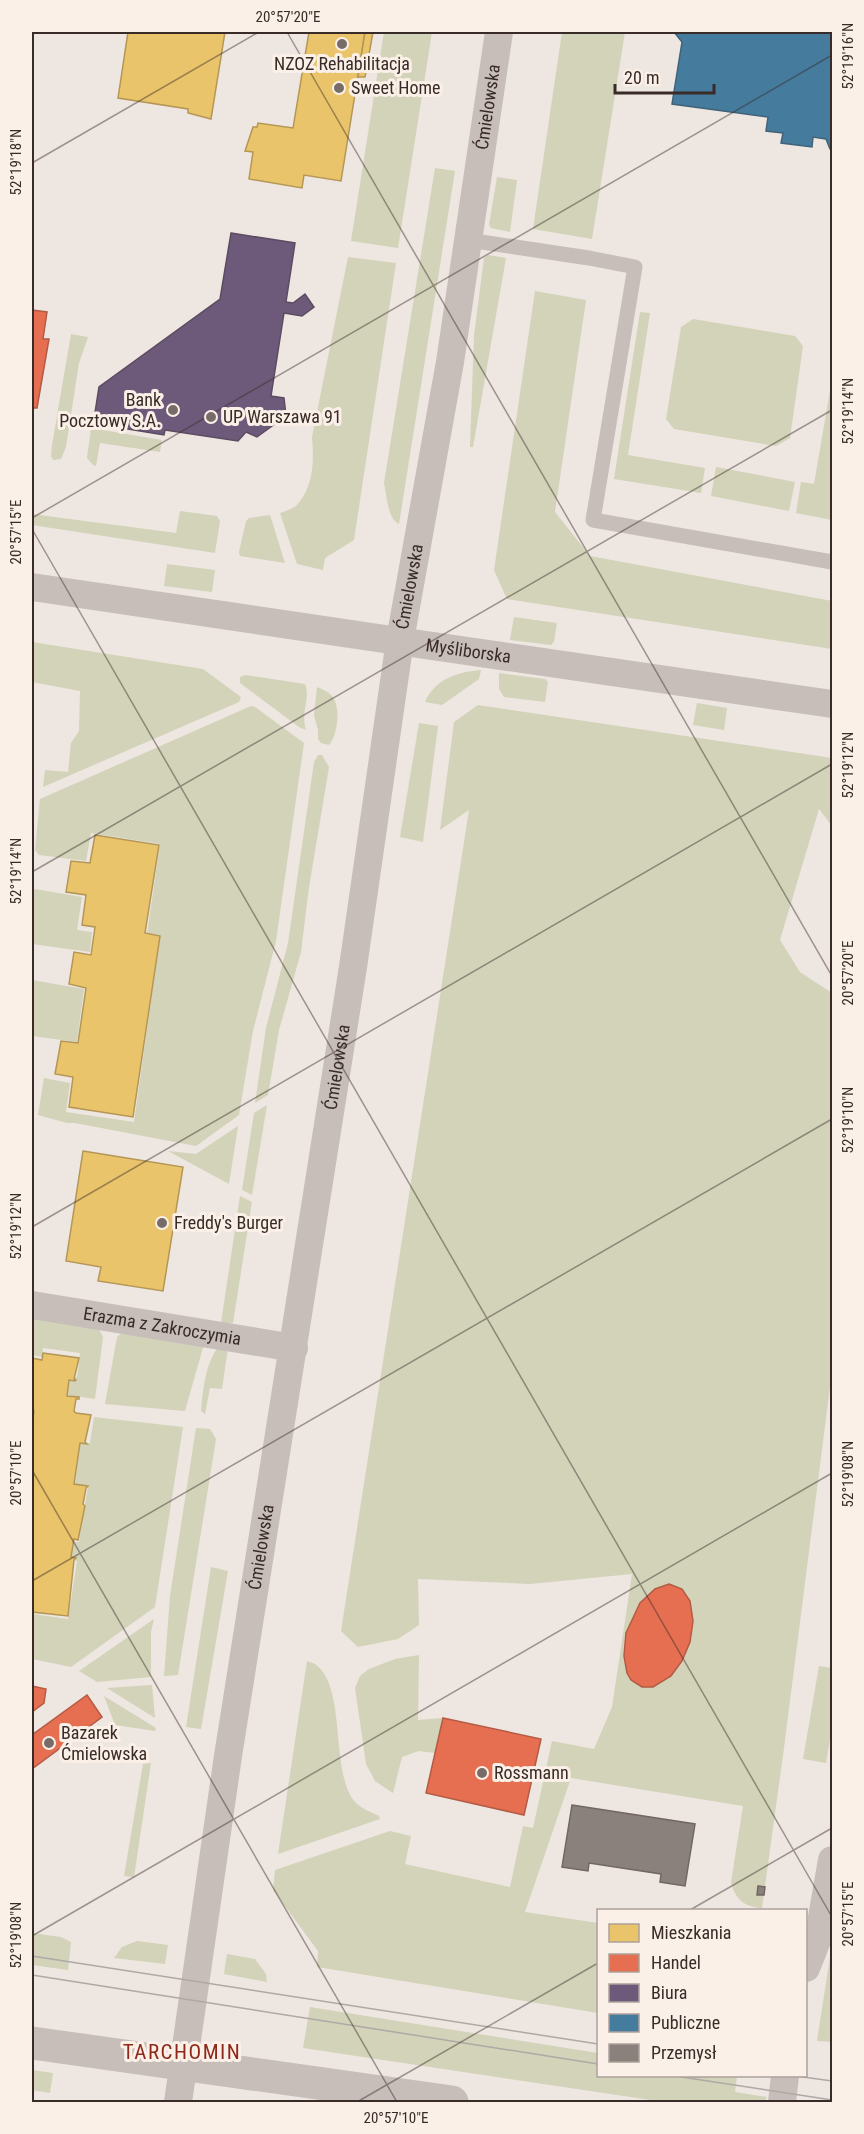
<svg xmlns="http://www.w3.org/2000/svg" width="864" height="2134" viewBox="0 0 864 2134" font-family="'Roboto Condensed',sans-serif">
<style>
.green{fill:#d2d3b9}
.homes{fill:#e9c46a;stroke:#b49656;stroke-width:1.5}
.shops{fill:#e76f51;stroke:#b35b44;stroke-width:1.5}
.offices{fill:#6d597a;stroke:#5d4b61;stroke-width:1.5}
.public{fill:#457b9d;stroke:#41637a;stroke-width:1.5}
.industry{fill:#8a817c;stroke:#726762;stroke-width:1.5}
.lines{fill:none;stroke-linecap:round;stroke-linejoin:round}
.service{stroke:#c7beba;stroke-width:15}
.minor{stroke:#c7beba;stroke-width:28}
.tertiary{stroke:#c7beba;stroke-width:33}
.tram{stroke:#afa8a4;stroke-width:1.5}
.ticks{fill:none;stroke:#392b27;stroke-width:1.5;stroke-opacity:0.45}
.poi-dot{fill:#786c68;stroke:#fbf0e8;stroke-width:2}
.labels{text-anchor:middle;stroke-width:6;stroke-linejoin:round;paint-order:stroke}
.poi-label{font-size:18px;fill:#392b27;stroke:#fbf0e8;text-anchor:start}
.street-label{font-size:18px;fill:#392b27;stroke:#fbf0e8}
.quarter-label{font-size:21px;letter-spacing:1.5px;fill:#8e2819;stroke:#fbf0e8}
.neatline{fill:none;stroke:#392b27;stroke-width:2}
.ticks-label{font-size:15px;text-anchor:middle;fill:#392b27}
</style>
<rect width="100%" height="100%" fill="#eee6e1"/>
<g class="green">
<polygon points="384,32 432,32 398,248 351,241"/>
<polygon points="562,32 625,32 592,239 533,229"/>
<path d="M435,168L455,171L399,524C387,518 387,495 384,483Z"/>
<polygon points="497,177 517,180 510,232 491,228 489,225"/>
<polygon points="488,255 506,258 473,447 470,447 474,336 484,258"/>
<path d="M348,257L396,263L354,540L325,558L323,570L297,564L280,513C285,511 293,509 297,505C314,486 314,460 312,437Z"/>
<polygon points="535,291 586,300 555,512 590,556 832,601 832,649 507,599 494,570"/>
<polygon points="640,312 650,313 628,455 705,468 701,493 614,479"/>
<polygon points="693,319 795,336 803,346 790,438 776,446 674,429 666,419 681,327"/>
<polygon points="71,334 88,337 79,363 66,447 61,459 53,460 51,456 52,445"/>
<polygon points="832,379 832,520 796,513 801,482 814,484"/>
<polygon points="91,428 162,440 160,452 100,443 96,466 93,465 87,458"/>
<polygon points="716,467 795,482 789,511 711,496"/>
<polygon points="180,511 217,516 220,521 215,553 32,525 32,514 176,533"/>
<polygon points="270,515 285,563 240,556 239,552 246,521 249,518"/>
<polygon points="167,564 215,570 212,592 164,586"/>
<polygon points="514,617 557,623 554,642 551,645 510,640"/>
<polygon points="32,642 203,669 241,697 239,702 43,787 45,770 68,772 71,743 79,731 80,691 32,682"/>
<path d="M481,670L479,679L442,705L425,702C435,679 457,672 481,670Z"/>
<polygon points="499,673 545,679 548,682 545,702 504,697 499,689"/>
<path d="M245,675L305,684C311,699 300,711 306,730L299,727L240,683V677Z"/>
<path d="M317,687C321,689 327,691 330,694C342,704 338,735 329,745L321,743L318,739V730L314,715Z"/>
<polygon points="697,703 727,708 724,730 693,725"/>
<path d="M478,705L832,758V826L819,809L780,940L800,972L832,993V1371L784,1748L762,1908C744,1907 735,1899 731,1882L743,1806L571,1778L525,1912L598,1923V2013L317,1967L318,1951L273,1890L275,1870L390,1831L411,1836L405,1864L510,1887L523,1826L533,1828L552,1741L594,1749L612,1707L632,1574L530,1584L418,1579L419,1625L398,1639L358,1647L341,1631L469,810L440,830L454,722Z"/>
<polygon points="251,706 255,707 304,743 276,941 253,1031 239,1115 196,1146 75,1123 67,1123 38,1115 44,1078 70,1083 66,1112 134,1122 160,937 147,934 160,844 91,833 86,861 39,855 35,850 40,799"/>
<polygon points="419,723 438,726 423,842 400,837"/>
<polygon points="318,755 322,755 329,767 309,887 301,952 279,1030 268,1095 255,1103 266,1028 288,943 314,762"/>
<polygon points="35,889 82,897 77,930 92,932 90,952 32,944 32,891"/>
<polygon points="32,980 84,989 77,1042 32,1036"/>
<polygon points="267,1105 252,1195 242,1190 254,1113"/>
<polygon points="238,1126 229,1184 168,1151 196,1154"/>
<polygon points="240,1196 252,1202 233,1323 221,1323"/>
<polygon points="32,1317 98,1327 103,1337 95,1399 67,1395 70,1377 77,1377 80,1353 43,1348 42,1357 32,1355"/>
<polygon points="123,1332 204,1344 185,1411 105,1404 117,1337"/>
<path d="M218,1347L228,1348L222,1389L210,1388L205,1414L201,1411C203,1390 205,1365 218,1347Z"/>
<polygon points="94,1417 183,1427 155,1607 71,1667 32,1659 32,1617 33,1617 33,1614 68,1619 77,1561 71,1559 74,1542 79,1542 88,1486 75,1484 80,1442 90,1443"/>
<polygon points="196,1428 210,1429 216,1439 178,1675 164,1676 170,1596"/>
<polygon points="211,1567 228,1571 201,1729 186,1727"/>
<polygon points="154,1619 151,1632 151,1677 97,1682 79,1671"/>
<polygon points="419,1655 418,1720 443,1718 435,1753 419,1751 402,1757 393,1793 375,1781 366,1764 355,1688 360,1676 369,1669 395,1659"/>
<path d="M307,1661C350,1671 328,1772 355,1802C362,1809 371,1812 379,1816L380,1819L278,1854Z"/>
<polygon points="819,1666 832,1668 832,1727 826,1763 803,1759"/>
<polygon points="152,1685 155,1718 107,1688 151,1685"/>
<polygon points="104,1696 156,1728 155,1731 115,1725"/>
<polygon points="151,1763 134,1877 124,1876 143,1764"/>
<polygon points="32,1933 61,1937 71,1942 68,1970 32,1965"/>
<polygon points="137,1941 168,1945 165,1964 114,1958 122,1947"/>
<polygon points="832,1944 832,2042 817,2041"/>
<polygon points="227,1954 255,1959 266,1974 267,1982 224,1974"/>
<polygon points="310,2007 598,2053 598,2076 737,2076 735,2092 767,2097 764,2102 664,2102 303,2048"/>
<polygon points="32,2070 53,2073 50,2093 32,2090"/>
</g>
<g class="homes">
<polygon points="128,32 225,32 211,119 188,113 188,109 118,98"/>
<polygon points="309,32 365,32 341,181 304,175 302,188 249,179 253,152 245,151 253,127 257,127 258,123 293,128"/>
<polygon points="365,32 373,32 365,77 358,77"/>
<polygon points="95,835 159,845 145,933 160,936 133,1117 69,1107 73,1077 55,1074 61,1041 78,1043 86,988 69,984 74,952 91,955 95,927 82,925 86,895 66,892 71,861 90,863"/>
<polygon points="83,1151 183,1167 163,1291 98,1281 101,1267 66,1261"/>
<polygon points="43,1353 79,1358 74,1379 76,1380 75,1381 69,1380 67,1396 79,1397 79,1399 76,1399 74,1411 76,1413 91,1415 85,1442 87,1444 80,1443 74,1484 88,1486 86,1488 83,1504 85,1506 78,1540 74,1539 71,1557 76,1558 74,1560 68,1616 32,1612 32,1426 34,1411 32,1410 32,1358 42,1360"/>
</g>
<g class="shops">
<polygon points="32,310 47,312 43,339 49,339 37,408 32,408"/>
<polygon points="669,1584 682,1589 690,1601 693,1621 690,1642 682,1661 671,1676 653,1687 642,1687 631,1680 627,1673 624,1656 626,1633 640,1603 655,1589"/>
<polygon points="32,1686 46,1689 44,1703 32,1712"/>
<polygon points="87,1695 102,1717 32,1769 32,1735"/>
<polygon points="443,1718 541,1739 524,1815 426,1793"/>
</g>
<polygon class="offices" points="231,233 295,243 286,302 293,303 305,294 314,307 302,316 284,313 271,396 284,398 286,416 257,437 246,432 238,441 165,430 164,435 127,429 128,424 94,419 99,387 220,299"/>
<polygon class="public" points="674,32 832,32 832,150 830,149 826,139 813,137 812,147 781,143 783,133 766,131 768,117 672,104 682,42"/>
<g class="industry">
<polygon points="572,1805 695,1824 685,1886 660,1882 661,1874 589,1863 588,1871 562,1867"/>
<polygon points="758,1886 765,1887 764,1895 757,1895"/>
</g>
<g class="lines">
<polyline class="service" points="468,240 589,258 635,267 593,520 832,562"/>
<g class="minor">
<path id="s1" d="M32,587C298,628 566,664 832,704"/>
<path id="s2" d="M32,1305L294,1348"/>
<polyline points="806,1968 819,1935 832,1860"/>
<path id="s3" d="M178,2102L228,1756L353,967L400,640L450,362L499,32"/>
<polyline points="782,2102 785,2076"/>
</g>
<polyline class="tertiary" points="32,2043 452,2102"/>
<g class="tram">
<polyline points="32,1956 598,2044"/>
<polyline points="32,1975 598,2064"/>
<polyline points="675,2076 832,2100"/>
<polyline points="796,2076 832,2081"/>
</g>
</g>
<path class="ticks" d="M287,32L832,976M830,32L832,35M32,163L259,32M32,518L832,55M32,529L832,1917M32,872L832,410M32,1227L832,764M32,1470L397,2102M32,1581L832,1119M690,1910L832,1828M32,1936L832,1473M357,2102L598,1963"/>
<g class="poi-dot">
<circle cx="342" cy="44" r="6"/>
<circle cx="339" cy="88" r="6"/>
<circle cx="173" cy="410" r="6"/>
<circle cx="211" cy="417" r="6"/>
<circle cx="162" cy="1223" r="6"/>
<circle cx="49" cy="1743" r="6"/>
<circle cx="482" cy="1773" r="6"/>
</g>
<g class="labels">
<g class="poi-label">
<text x="342" y="70" text-anchor="middle">NZOZ Rehabilitacja</text>
<text x="351" y="94">Sweet Home</text>
<text x="161" y="406" text-anchor="end">Bank<tspan x="161" dy="21">Pocztowy S.A.</tspan></text>
<text x="223" y="423">UP Warszawa 91</text>
<text x="174" y="1229">Freddy's Burger</text>
<text x="61" y="1739">Bazarek<tspan x="61" dy="21">Ćmielowska</tspan></text>
<text x="494" y="1779">Rossmann</text>
</g>
<g class="street-label">
<text dy="6" stroke="none"><textPath href="#s3" startOffset="2019">Ćmielowska</textPath></text>
<text dy="6" stroke="none"><textPath href="#s3" startOffset="1533">Ćmielowska</textPath></text>
<text dy="6" stroke="none"><textPath href="#s1" startOffset="441">Myśliborska</textPath></text>
<text dy="6" stroke="none"><textPath href="#s3" startOffset="1047">Ćmielowska</textPath></text>
<text dy="6" stroke="none"><textPath href="#s2" startOffset="132">Erazma z Zakroczymia</textPath></text>
<text dy="6" stroke="none"><textPath href="#s3" startOffset="561">Ćmielowska</textPath></text>
</g>
<g class="quarter-label">
<text x="182" y="2059">TARCHOMIN</text>
</g>
</g>
<rect width="864" height="2134" fill="none" stroke="#fbf0e8" stroke-width="66"/>
<rect x="597" y="1909" width="210" height="168" fill="#fbf0e8" stroke="#ada19b" stroke-width="1.5"/>
<rect x="609" y="1924" width="30" height="18" fill="#e9c46a" stroke="#ada19b" stroke-width="1.5"/>
<text x="651" y="1939" font-size="18" fill="#392b27">Mieszkania</text>
<rect x="609" y="1954" width="30" height="18" fill="#e76f51" stroke="#ada19b" stroke-width="1.5"/>
<text x="651" y="1969" font-size="18" fill="#392b27">Handel</text>
<rect x="609" y="1984" width="30" height="18" fill="#6d597a" stroke="#ada19b" stroke-width="1.5"/>
<text x="651" y="1999" font-size="18" fill="#392b27">Biura</text>
<rect x="609" y="2014" width="30" height="18" fill="#457b9d" stroke="#ada19b" stroke-width="1.5"/>
<text x="651" y="2029" font-size="18" fill="#392b27">Publiczne</text>
<rect x="609" y="2044" width="30" height="18" fill="#8a817c" stroke="#ada19b" stroke-width="1.5"/>
<text x="651" y="2059" font-size="18" fill="#392b27">Przemysł</text>
<path d="M615 84v9h99v-9" fill="none" stroke="#392b27" stroke-width="3"/>
<text x="624" y="84" font-size="18" fill="#392b27" stroke="#fbf0e8" stroke-width="4.5" paint-order="stroke">20 m</text>
<rect x="33" y="33" width="798" height="2068" class="neatline"/>
<g class="ticks-label">
<text x="288" y="22">20°57'20"E</text>
<text transform="translate(848 56) rotate(-90)" y="5">52°19'16"N</text>
<text transform="translate(16 162) rotate(-90)" y="5">52°19'18"N</text>
<text transform="translate(848 411) rotate(-90)" y="5">52°19'14"N</text>
<text transform="translate(16 532) rotate(-90)" y="5">20°57'15"E</text>
<text transform="translate(848 765) rotate(-90)" y="5">52°19'12"N</text>
<text transform="translate(16 871) rotate(-90)" y="5">52°19'14"N</text>
<text transform="translate(848 973) rotate(-90)" y="5">20°57'20"E</text>
<text transform="translate(848 1120) rotate(-90)" y="5">52°19'10"N</text>
<text transform="translate(16 1226) rotate(-90)" y="5">52°19'12"N</text>
<text transform="translate(16 1473) rotate(-90)" y="5">20°57'10"E</text>
<text transform="translate(848 1474) rotate(-90)" y="5">52°19'08"N</text>
<text transform="translate(848 1914) rotate(-90)" y="5">20°57'15"E</text>
<text transform="translate(16 1935) rotate(-90)" y="5">52°19'08"N</text>
<text x="396" y="2123">20°57'10"E</text>
</g>
</svg>
